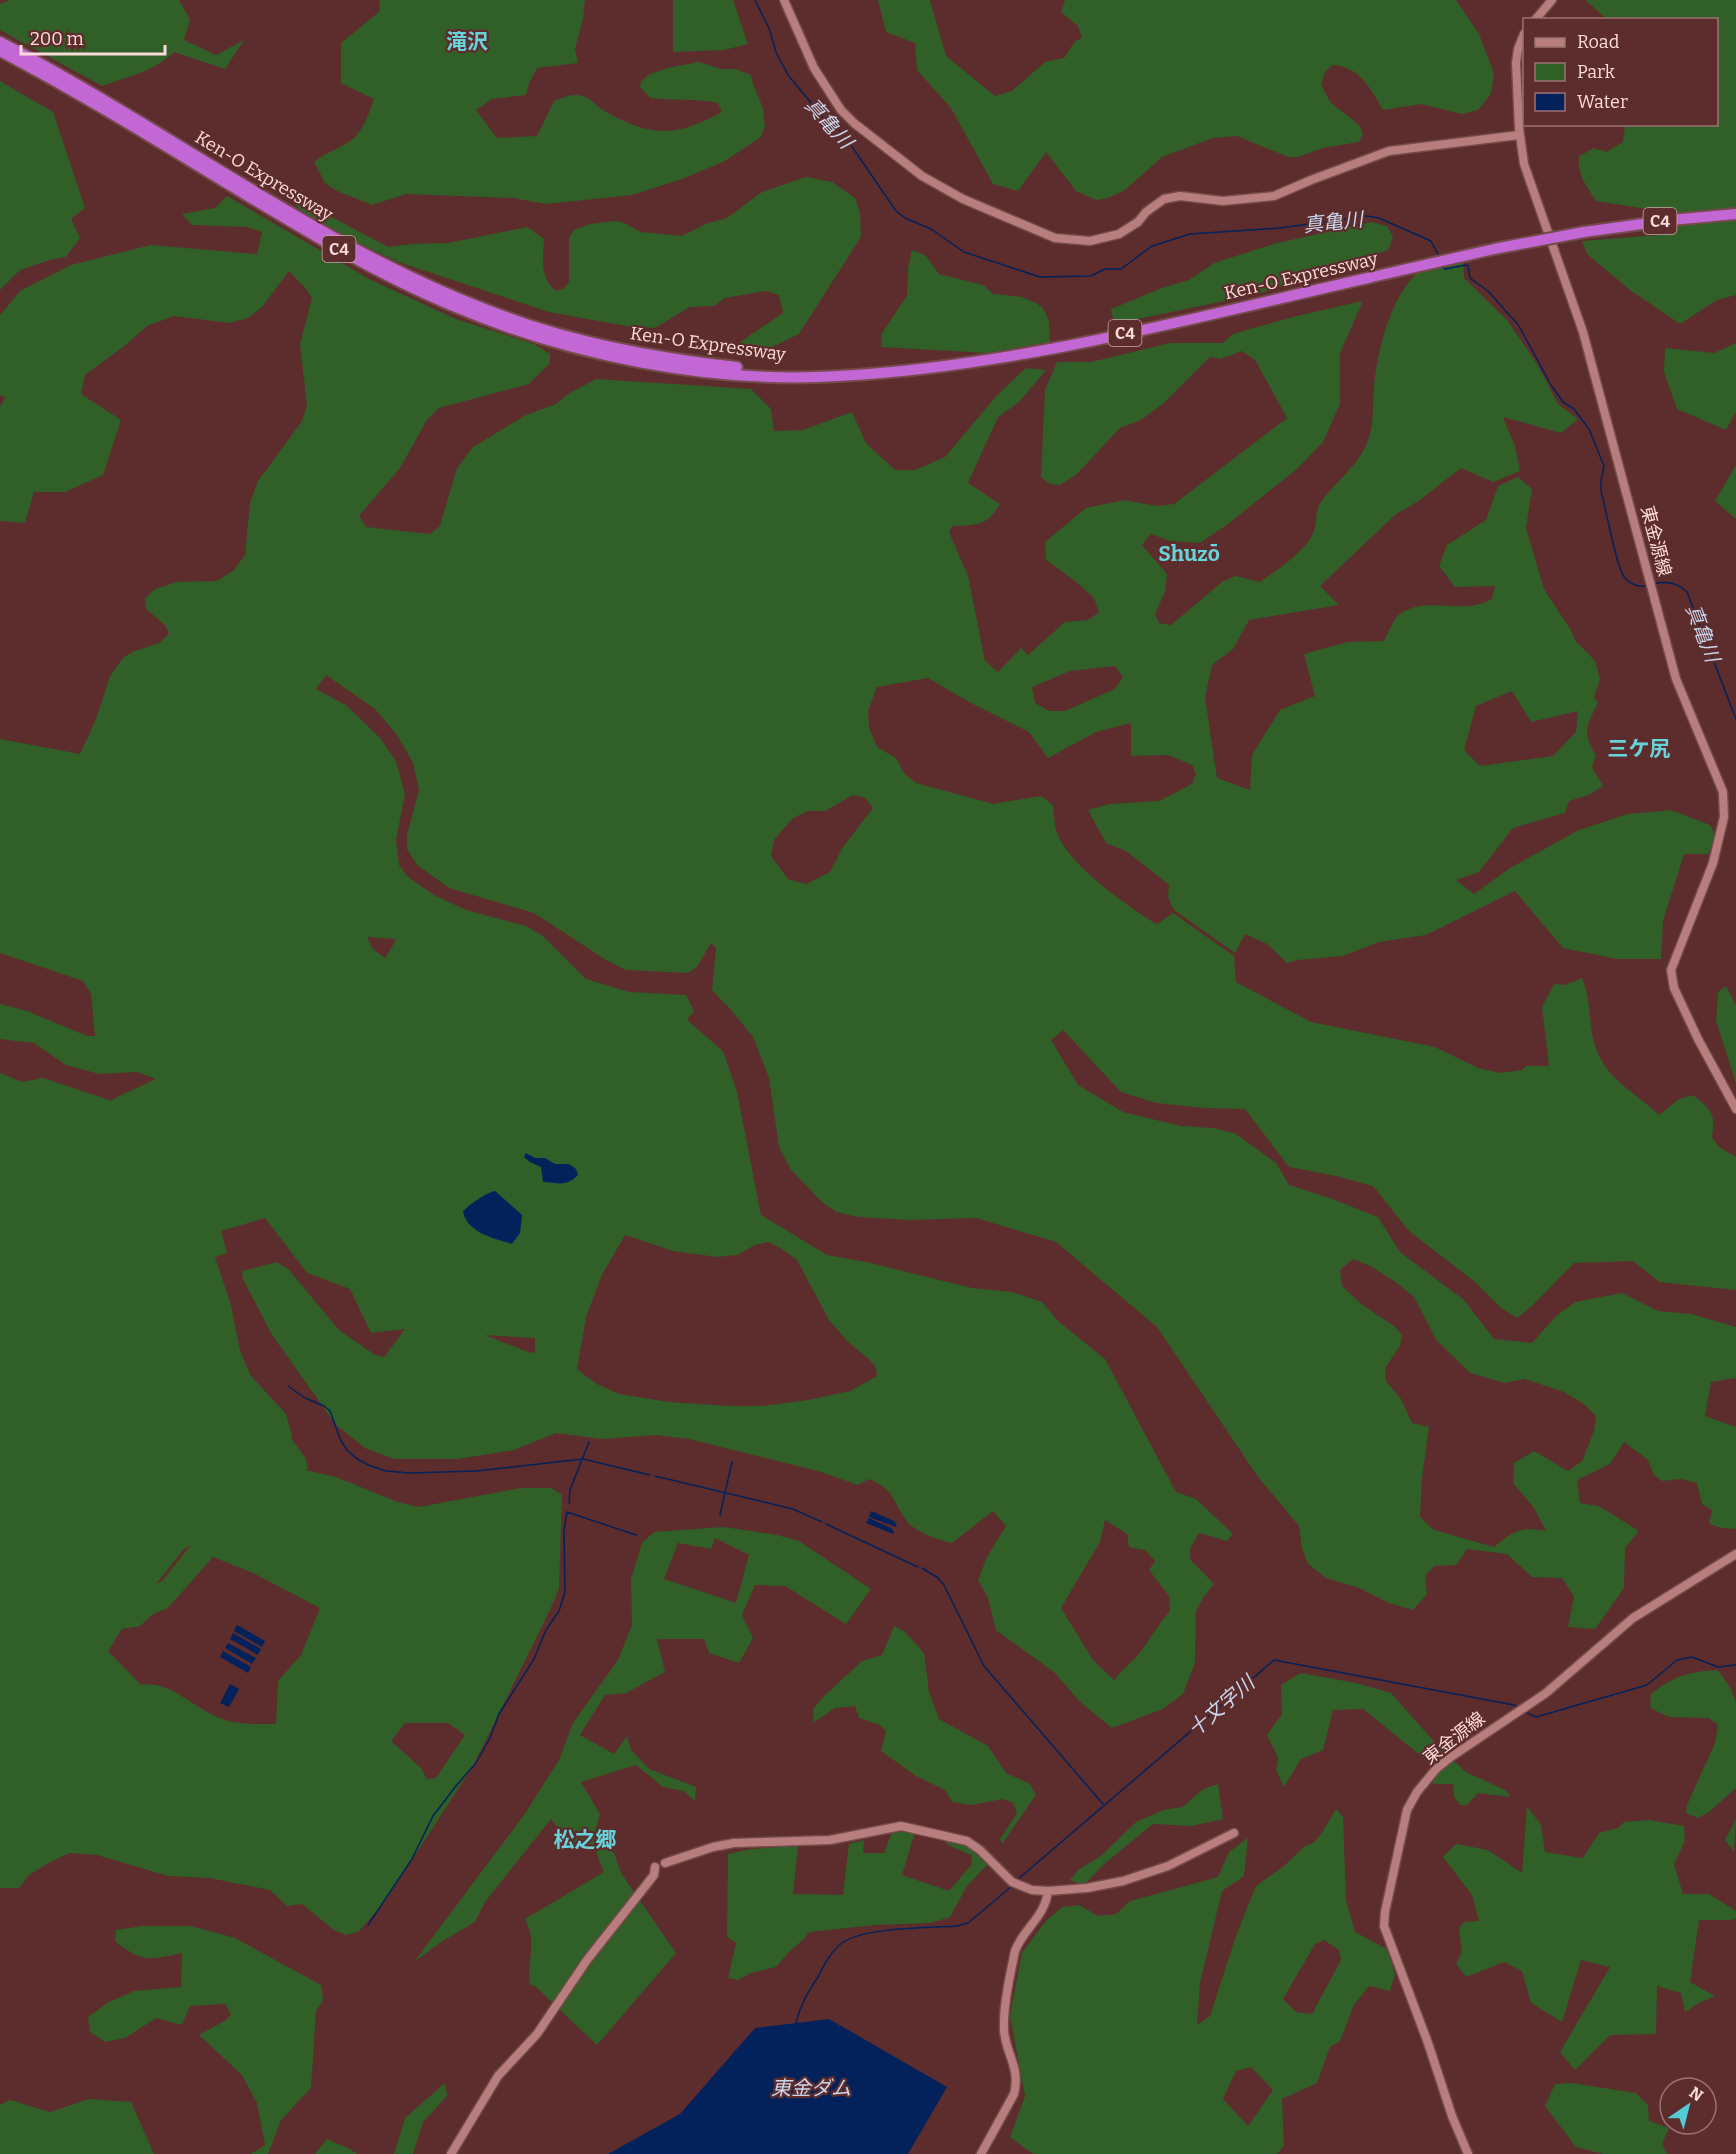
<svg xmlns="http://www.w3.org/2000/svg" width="1736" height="2154" viewBox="0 0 1736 2154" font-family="Bitter,'Noto Sans JP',serif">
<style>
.green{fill:#305f28;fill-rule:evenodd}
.water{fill:#03225b}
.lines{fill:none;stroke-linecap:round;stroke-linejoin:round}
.stream{stroke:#03225b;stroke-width:1.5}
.secondary-casing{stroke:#744a4b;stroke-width:11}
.highway-casing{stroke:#744a4b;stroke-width:14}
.secondary{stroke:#b87e7d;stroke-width:8}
.highway{stroke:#c267d4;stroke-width:10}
.highway-bridge-casing{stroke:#744a4b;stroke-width:14;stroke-linecap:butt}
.highway-bridge{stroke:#c267d4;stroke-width:10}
.labels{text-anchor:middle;stroke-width:4.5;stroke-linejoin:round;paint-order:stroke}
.shield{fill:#5d2c2c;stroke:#cca6a5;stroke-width:1.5}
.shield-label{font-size:16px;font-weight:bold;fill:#fbdbd9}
.street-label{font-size:18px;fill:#fbdbd9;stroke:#5d2c2c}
.water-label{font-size:20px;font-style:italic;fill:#c8d5eb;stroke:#5d2c2c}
.quarter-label{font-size:21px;font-weight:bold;fill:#67d3da;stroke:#5d2c2c}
</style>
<rect width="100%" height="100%" fill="#5d2c2c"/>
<g class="green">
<path d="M10,0H179L190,20L184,40L216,55L244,40L225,69L174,52C155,71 127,77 102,86L0,30V4Z"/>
<path d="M379,0H585L583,19L575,49L578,63L537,68L529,83L526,95L492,99L476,110L497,138L537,136L554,101C564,97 574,92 585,97C591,99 595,105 600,108C616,119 641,130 661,131C682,132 704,122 722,112L718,103C695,98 673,101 650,98L640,87L641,81L650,74L668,68L699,62L721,69H736L751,75L753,84L763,108L765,127L761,137L725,161L682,179L632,195L546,204L513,198L406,194L372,205L337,191L325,183L314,162C325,153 336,150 347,143C363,134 368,115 374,99L341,83V43L380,11Z"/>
<polygon points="673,0 733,0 748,44 724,50 673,52"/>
<path d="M878,0H930L946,56L995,96L1012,91L1045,62L1064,58L1075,41L1082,38L1078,26L1061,12L1065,0H1456L1479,34L1494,73L1491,94L1478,110L1462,114L1421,104L1383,110C1369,87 1361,67 1332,65L1325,72L1321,85L1330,102L1359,125L1363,134L1359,142L1323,148L1298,157H1288L1237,136L1213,138L1162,157L1125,190L1108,198L1096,200L1076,191L1046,152L1018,191L993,184L951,108L917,70L915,43L886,32Z"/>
<path d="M1585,0H1736V295L1717,300L1680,324L1630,290L1587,254L1582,241L1671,234L1653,210L1596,201C1586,184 1577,176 1579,156L1594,148L1606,152L1623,142L1625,125L1716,124V20L1607,19Z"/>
<polygon points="0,81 53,112 85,208 71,219 80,238 66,257 50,260 20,270 0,290"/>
<path d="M806,177L832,182L855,198L860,213L861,237L799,334L764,351L737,344L783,313L779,295L765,291L725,298L714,306L690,307L655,328L626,326L549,312L401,263L352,240L300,210L293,202L296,198L388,247L412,244L448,243L527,227L544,239C543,260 539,276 556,291L564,288L569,282V238L574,230L590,224L614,221L622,222L641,232L682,236L708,223L727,218L762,192Z"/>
<path d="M227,196L371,280L456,319L534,344L550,354V363L529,384L439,408L427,420L400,468L359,516L366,527L430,534L440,526L457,468L473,447L526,415L556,404L568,394L596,379L751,389L771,409L774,431L803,430L852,412L866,443L895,470H915L945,457L998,394L1026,368L1046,370L1019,402L998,417L968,483L1000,504C987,527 976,525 952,526L949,532L968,576L985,661L998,672L1021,648L1028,655L1065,622L1088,620L1099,612L1094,598L1075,581L1046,560L1045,542L1086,508L1124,500L1157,506L1174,504L1287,418L1255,360L1242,351L1221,359L1210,357L1164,403L1141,420L1120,428L1077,474L1060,485L1050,484L1041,477L1045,390L1057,362H1091L1170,343H1223L1233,334L1296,316L1363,301L1340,353V404L1323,442L1297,469L1228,524L1200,543L1170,541L1151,534L1142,545L1167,574L1165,592L1155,614L1159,623L1171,625L1222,582L1235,576L1260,582C1278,569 1308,551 1315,528C1317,519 1315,511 1321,502C1335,482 1356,468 1366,445C1375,427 1372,405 1374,386C1378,346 1392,288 1428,264C1437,258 1452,257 1463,255L1464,278L1507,320L1537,364L1558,404L1578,419L1561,433L1503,417L1515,446L1520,471L1493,482L1461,468L1420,500L1395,515L1320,586L1339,605L1249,620L1233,649L1212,665L1205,697L1217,778L1250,790L1252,755L1280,710L1315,696L1304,654L1348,642L1384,641C1388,633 1394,618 1401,613C1429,595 1464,616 1492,599L1495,586L1455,587L1439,566L1447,545L1486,520L1498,486L1518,477L1532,489L1526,528L1544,589L1572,632L1575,640L1595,661L1600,679L1594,697L1598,703C1586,727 1582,731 1596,756L1592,767L1603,786L1589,795L1569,801L1565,813L1513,828L1479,872L1456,880L1474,894L1510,868L1579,830L1628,814L1671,810L1710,825L1717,837L1708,854H1684L1663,921L1661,959H1617L1563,948L1515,891L1426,935L1379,942L1343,956L1297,960L1287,963L1267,944L1245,934L1235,953L1174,910L1168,897L1169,885L1126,851L1106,843L1088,810L1110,804L1159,801L1192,784L1196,773L1192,765L1168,755L1131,756V723L1096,732L1048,758L1029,732L969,702L928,678L877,687L868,711L869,728L877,747L896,758L904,773L916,783L993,804L1041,796L1053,805C1054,813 1054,824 1057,833C1068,864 1129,908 1157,924L1173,913L1234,956L1236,982L1311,1022L1435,1047L1478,1068L1501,1073L1522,1070L1526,1066H1549L1542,1007L1554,984L1565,985L1582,978C1590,997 1589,1014 1592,1033C1599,1077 1631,1088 1659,1115L1679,1099L1693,1095C1711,1110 1716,1112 1712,1137L1719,1147L1736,1157V1290L1659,1282L1633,1261L1574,1263L1532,1306L1517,1318L1501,1308L1475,1282L1409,1231L1373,1186L1336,1176L1289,1167L1245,1109L1205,1108L1156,1103L1121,1092L1063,1030L1051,1040L1078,1085L1123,1112L1181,1126L1214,1128L1236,1134L1276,1163L1289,1185L1335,1200L1378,1217L1400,1252L1464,1300L1494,1339L1532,1343L1556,1316L1575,1302L1622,1293L1658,1311L1691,1314L1736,1327V1378L1711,1382L1705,1416L1736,1427V1529L1722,1528L1709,1524L1712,1510L1702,1504L1697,1483L1681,1479L1662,1481L1654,1475L1648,1460L1624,1442L1610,1464L1577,1480L1580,1503L1599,1506L1639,1531L1625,1548L1624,1588L1595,1629L1568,1627L1574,1597L1562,1578L1532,1577L1507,1554L1467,1549L1456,1565L1434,1566L1425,1576L1427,1594L1413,1610L1389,1603L1359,1588L1326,1578L1308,1564L1302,1549L1299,1526L1258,1477L1157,1327L1056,1242L976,1218L909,1220L859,1217L836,1212L821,1201L791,1170L779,1147L769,1078L753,1037L731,1010L712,990L716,948L711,943L697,967L688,973L626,970L606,960L534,913L449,888L417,865L407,849V835L419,790L413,763L397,735L375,709L326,675L316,689L346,705L380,738L396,761L405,794L396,840L399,865L408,877L434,895L466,910L526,926L543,936L586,979L629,992L686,995L694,1011L687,1020L723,1051L737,1092L761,1215L827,1255L866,1262L972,1288L1012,1292L1042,1302L1058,1321L1105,1359L1176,1492L1196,1499L1233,1534L1227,1541L1199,1533L1190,1549V1559L1214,1584L1203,1598L1196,1611L1195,1663L1183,1694L1163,1709L1112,1728L1080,1702L1055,1673L996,1630L988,1598L978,1580L987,1557L1006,1526L993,1511L952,1543C941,1541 917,1532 909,1524C893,1504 896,1490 869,1479L858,1485L818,1471L689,1439L656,1435L602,1439L556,1433L514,1450L457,1459H394L365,1448L336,1425L272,1335L243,1279L242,1271L277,1262L289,1270L339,1330L375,1355L384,1357L405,1329L371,1333L350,1289L307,1273L265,1218L221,1231L227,1253L215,1257L231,1305L240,1351L251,1376L286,1414L292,1435L291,1438L306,1459L308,1469L305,1470L336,1477L398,1502L419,1507L521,1488H551L562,1495L559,1589L550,1610L473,1766L384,1903L358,1932L346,1935L334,1930L302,1904L287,1906L270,1890L209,1878L168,1876L97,1855L70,1853L52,1861L29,1875L19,1888H0V1073L22,1082L43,1078L112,1101L113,1099L156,1079L137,1072L99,1074L66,1065L34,1043L0,1039V1004L27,1011L87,1036H95L91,994L83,981L0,953V739L80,754L96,719L110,676L123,658L132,652L159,643L169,634L165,625L146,609L145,598L155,589L177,582L217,581L234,570L245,555L250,503L258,481L302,421L307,405L300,344L312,298L306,289L289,271L262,307L248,318L229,323L174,316L147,326L127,344L85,375L81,394L121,420L103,475L65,492H34L25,523L0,521V407L5,397L0,395V315L20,291L71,265L151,245L257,254L262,232L247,227L192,225L182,214L215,208ZM1115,666L1123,677L1115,689L1065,711H1049L1035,703L1032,687L1070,671ZM1512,691L1531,722L1578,711L1576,732L1553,756L1480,766L1464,750L1476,706ZM853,795L865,798L873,808L843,847L830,872L806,884L788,879L771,856L774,840L792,819L807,811H825ZM367,937L396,939V940L385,958L373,949ZM625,1235L673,1251L717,1257L737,1255L755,1245L769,1242L782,1249L797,1260L829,1320L848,1342L870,1360L876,1368L877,1376L850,1391L808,1400L763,1406H729L669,1402L619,1394L595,1383L577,1369L586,1317L602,1275ZM1353,1259L1370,1266L1394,1281L1414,1297L1437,1341L1470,1373L1505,1383L1525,1379L1564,1392L1584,1404L1596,1416L1594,1431L1582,1461L1568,1471L1534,1451L1514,1463L1513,1483L1534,1508L1546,1531C1520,1526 1514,1531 1494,1547L1434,1530L1420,1517L1422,1478L1429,1427L1412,1423L1401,1399L1386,1381L1385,1368L1400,1346L1402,1335L1394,1326L1361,1304L1342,1286L1340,1270ZM485,1335L535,1338V1353L528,1352ZM1105,1520L1127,1534L1129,1547L1145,1550L1155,1561L1149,1570L1169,1596L1170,1611C1158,1624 1152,1637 1141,1651C1133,1662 1122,1669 1114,1680L1093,1660L1061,1608L1100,1542ZM191,1545L162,1581L156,1584L184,1549ZM213,1557L253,1573L320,1608L301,1655L278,1681L276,1724C259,1724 242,1725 225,1720C198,1712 170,1679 141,1685L108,1651L122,1629L140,1626L153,1614L168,1608ZM405,1723H448L465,1735L436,1778L427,1779L421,1768L391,1741Z"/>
<polygon points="1372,222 1387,226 1393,237 1388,250 1258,294 1114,324 1111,309 1162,288 1189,280 1214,263 1277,243"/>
<polygon points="912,250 925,255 939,274 983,285 993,294 1022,297 1036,303 1043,308 1049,321 1050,342 987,353 881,347 882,333 907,296 908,268"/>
<polygon points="1736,343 1736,412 1726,430 1677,409 1664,372 1665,348 1714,353"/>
<polygon points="1736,465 1736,519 1715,501"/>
<polygon points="1726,986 1736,1005 1736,1083 1716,1021 1718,992"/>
<path d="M724,1527L777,1535L799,1541L871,1589L846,1624L785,1586L755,1585L742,1615L753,1638L739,1663L709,1653L704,1639H657L665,1672L626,1693L605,1695L580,1735L614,1754L627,1736L631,1750L649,1769L696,1787L695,1801L684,1791L663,1787L636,1765L581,1782L600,1814L595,1831L615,1855L621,1873L676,1953L597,2045L535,1986L530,1985C526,1962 538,1943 525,1919L604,1872L593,1845L575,1850L551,1819L485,1902L475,1922L441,1942L414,1962L524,1815L559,1760L573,1723L618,1660L632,1625L631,1579L642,1543L654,1532ZM715,1538L749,1555L736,1603L664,1579L678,1543L711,1549Z"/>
<polygon points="894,1626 904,1631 924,1653 929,1692 939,1719 988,1746 1006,1773 1030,1784 1036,1795 1002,1844 1000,1839 1017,1813 1013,1803 1003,1799 971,1805 952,1802 945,1790 916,1776 881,1751 886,1731 880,1725 859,1718 855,1706 835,1708 814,1722 813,1709 824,1696 862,1661 882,1655"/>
<path d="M1718,1670L1730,1687L1736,1702V1788L1709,1812L1698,1818L1686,1813L1687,1805L1715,1743L1718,1725L1709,1718L1669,1717L1650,1708L1651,1694C1676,1675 1687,1672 1718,1670Z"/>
<polygon points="1301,1673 1356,1683 1391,1693 1439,1747 1466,1772 1507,1791 1510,1797 1478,1793 1467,1805 1460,1805 1454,1797 1453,1784 1433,1784 1431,1764 1363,1709 1333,1710 1323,1750 1301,1759 1284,1787 1276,1770 1278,1758 1267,1735 1282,1714 1281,1685"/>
<polygon points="1218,1784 1223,1819 1191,1826 1153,1824 1103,1865 1084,1885 1070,1880 1078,1870 1102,1855 1136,1822 1163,1810 1183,1807 1203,1789"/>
<polygon points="1527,1806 1541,1825 1545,1852 1583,1858 1599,1833 1618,1828 1624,1822 1650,1820 1684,1826 1685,1841 1674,1864 1683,1894 1709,1894 1736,1911 1736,1919 1731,1920 1699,1920 1690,1982 1715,1996 1699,2003 1685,2012 1681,1993 1657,1986 1656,2034 1610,2035 1575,2070 1560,2052 1610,1967 1581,1960 1562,2022 1531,2003 1522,1971 1504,1962 1466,1977 1456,1964 1462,1951 1459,1928 1464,1922 1479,1921 1472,1895 1443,1857 1456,1844 1488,1850 1522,1873"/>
<path d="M1336,1809L1343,1817L1346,1900L1355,1932L1387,1949L1395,1974L1390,1991L1369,1986L1354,2005L1340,2041L1330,2047L1317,2083L1282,2099L1284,2146L1277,2154H1033L1010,2137L1025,2096L1010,2016L1022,1952L1047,1920L1062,1907L1079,1905L1098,1916L1116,1914L1130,1901L1218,1877L1229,1852L1248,1838L1244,1876L1222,1891L1200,1983L1197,2025L1210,2016L1237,1933L1256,1886L1284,1866L1305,1846L1313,1843L1321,1834ZM1324,1940L1339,1950L1341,1960L1312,2014L1296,2012L1283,1999L1315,1944ZM1251,2067L1273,2090L1248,2126L1223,2099L1236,2071Z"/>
<polygon points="1736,1819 1734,1852 1725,1840"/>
<polygon points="892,1832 915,1832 902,1875 949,1891 972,1864 971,1855 948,1845 944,1839 969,1846 988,1864 967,1886 950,1917 930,1923 875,1925 809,1932 805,1938 789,1952 776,1967 751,1973 738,1980 728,1978 736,1943 727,1937 728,1854 751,1849 798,1846 793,1894 843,1895 849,1844 864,1840 863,1853 884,1853"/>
<path d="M143,1926H191L235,1938L321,1985L323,2000L316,2011L311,2088L281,2120L268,2154H251L265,2145L257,2103L242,2075L199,2035L226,2020L231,2014L225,2004L190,2006L182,2025L156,2018L125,2038L105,2042L90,2032L88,2017L107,2003L134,1991L181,1987L182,1953C151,1960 141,1963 115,1941L116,1930Z"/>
<polygon points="445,2083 447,2096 423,2122 413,2154 394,2154 405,2118"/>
<polygon points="1572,2083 1636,2093 1648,2105 1649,2121 1669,2128 1662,2144 1667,2154 1603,2154 1576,2147 1545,2106 1555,2084"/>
<polygon points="89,2099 131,2102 154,2154 0,2154 0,2105 10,2100 50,2112"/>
<polygon points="327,2139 350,2149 357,2154 315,2154"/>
</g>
<g class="water">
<path d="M526,1153L535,1158H545L555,1164H569L576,1169L578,1175C565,1188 557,1182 543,1182L541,1167L530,1162L524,1157Z"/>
<path d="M495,1191L522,1215L520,1233L512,1244C493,1238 468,1233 463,1212C466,1206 488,1192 495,1191Z"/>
<polygon points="871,1511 894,1521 897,1525 896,1527 869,1517"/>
<polygon points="869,1518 891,1528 894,1532 893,1534 866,1523"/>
<polygon points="237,1625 265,1641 262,1647 234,1631"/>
<polygon points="233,1633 261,1649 258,1655 230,1639"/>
<polygon points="228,1643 256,1658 252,1664 225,1648"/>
<polygon points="223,1651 251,1667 248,1673 220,1657"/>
<polygon points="230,1684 239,1689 229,1707 220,1703"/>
<polygon points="829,2019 947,2087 908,2154 608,2154 680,2114 755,2028"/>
</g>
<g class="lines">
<g class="stream">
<polyline points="755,0 769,28 776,52 788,75 826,121 842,132 896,211 905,218 931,229 964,252 1040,277 1091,276 1105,269 1121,269 1152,246 1190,234 1280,228 1367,216 1379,218 1431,241 1440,258"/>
<path d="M1442,266L1445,269L1466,265L1468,266L1470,278L1488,291L1519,326L1551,385L1563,402L1574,409L1589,429L1604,466L1601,481V491C1606,508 1616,568 1625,578C1631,585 1638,587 1647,586"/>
<path d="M1654,584C1666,581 1678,583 1687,592L1736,719"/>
<polyline points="288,1386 305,1398 324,1406 330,1411 341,1441 347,1450 356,1458 368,1465 386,1471 410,1473 476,1471 583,1459 650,1475"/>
<polyline points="655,1476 793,1509 822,1522"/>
<polyline points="569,1503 570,1490 589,1442"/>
<polyline points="720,1515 732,1462"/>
<polyline points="826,1524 918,1567"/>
<polyline points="922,1568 938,1578 944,1585 984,1666 1103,1804"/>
<polyline points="1523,1711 1536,1717 1647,1685 1677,1660 1692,1657 1718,1667 1736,1665"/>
<polyline points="1017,1880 1274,1660 1514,1705 1519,1708"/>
<polyline points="368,1925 412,1859 433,1816 456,1786 476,1763 490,1738 499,1714 534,1659 546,1630 559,1611 565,1592 564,1530 567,1512 636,1535"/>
<path d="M796,2023C800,2005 808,1992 818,1977C824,1965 831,1951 842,1943C864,1927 929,1928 957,1926L968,1923L1012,1886"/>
</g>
<g class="secondary-casing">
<g id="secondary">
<polyline points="784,0 814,68 841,110 854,123 922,176 963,199 1055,238 1090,241 1119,234 1138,222 1146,212 1164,199 1180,196 1223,201 1274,196 1311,180 1389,151 1519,135"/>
<polyline points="1535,20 1552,0"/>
<polyline points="1524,34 1518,49 1516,63 1519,128 1524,164 1583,332 1676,679 1723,792 1724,817 1713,863 1671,970 1674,988 1698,1039 1736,1109"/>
<polyline points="665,1863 713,1847 734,1843 830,1840 901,1826 967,1841 980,1850 1012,1882 1032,1890 1048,1891 1087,1888 1123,1881 1168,1866 1234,1833"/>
<polyline points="451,2154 498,2076 537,2034 587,1960 654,1875 655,1867"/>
<path d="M981,2154L1014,2094C1021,2069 1006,2054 1004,2031C1003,2005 1010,1976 1015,1951C1023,1929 1045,1917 1048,1891"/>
<polyline points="1468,2154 1452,2116 1428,2043 1384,1926 1385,1912 1407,1810 1417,1792 1436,1769 1451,1757 1546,1693 1633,1618 1736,1554"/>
</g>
</g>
<g class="highway-casing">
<g id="highway">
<path d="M0,42C168,129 320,248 498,314C574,343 656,358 737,367"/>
<path d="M0,51C78,92 153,138 228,184C301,228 374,273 453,306C570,356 713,384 839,376C1020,366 1196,317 1372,277"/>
<polyline points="1584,232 1671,220 1736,214"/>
</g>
</g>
<use href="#secondary" class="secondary"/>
<use href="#highway" class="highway"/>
<g class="highway-bridge-casing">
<polyline id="highway-bridge" points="1372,277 1494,249 1584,232"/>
</g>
<use href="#highway-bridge" class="highway-bridge"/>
</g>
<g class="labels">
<g class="shield">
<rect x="1643.5" y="208" width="33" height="26" rx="4.5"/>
<rect x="322.5" y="236" width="33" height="26" rx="4.5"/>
<rect x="1108.5" y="320" width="33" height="26" rx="4.5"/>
</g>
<g class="shield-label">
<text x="1660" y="227">C4</text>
<text x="339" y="255">C4</text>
<text x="1125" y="339">C4</text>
</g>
<g class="street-label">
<text transform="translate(264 176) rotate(31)" y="6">Ken-O Expressway</text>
<text transform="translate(1301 276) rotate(-13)" y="6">Ken-O Expressway</text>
<text transform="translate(708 344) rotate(8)" y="6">Ken-O Expressway</text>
<text transform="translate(1656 541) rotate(75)" y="6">東金源線</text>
<text transform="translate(1454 1738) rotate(-38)" y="6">東金源線</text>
</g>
<g class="water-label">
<text transform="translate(829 123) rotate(48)" y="7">真亀川</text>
<text transform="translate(1333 222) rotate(-6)" y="7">真亀川</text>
<text transform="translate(1703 633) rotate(69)" y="7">真亀川</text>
<text transform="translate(1221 1706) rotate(-41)" y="7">十文字川</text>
<text x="811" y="2095">東金ダム</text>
</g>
<g class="quarter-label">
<text x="467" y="49">滝沢</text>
<text x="1189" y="561">Shuzō</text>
<text x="1639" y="756">三ケ尻</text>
<text x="585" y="1847">松之郷</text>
</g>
</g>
<rect x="1523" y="18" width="195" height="108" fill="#5d2c2c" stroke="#9c7271" stroke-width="1.5"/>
<rect x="1535" y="38" width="30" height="9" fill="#b87e7d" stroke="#9c7271" stroke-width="1.5"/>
<text x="1577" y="48" font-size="18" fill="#fbdbd9">Road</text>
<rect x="1535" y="63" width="30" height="18" fill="#305f28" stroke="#9c7271" stroke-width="1.5"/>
<text x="1577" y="78" font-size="18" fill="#fbdbd9">Park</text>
<rect x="1535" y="93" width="30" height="18" fill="#03225b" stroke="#9c7271" stroke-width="1.5"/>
<text x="1577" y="108" font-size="18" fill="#fbdbd9">Water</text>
<g transform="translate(1688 2106) rotate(35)"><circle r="28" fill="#5d2c2c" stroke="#9c7271" stroke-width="1.5"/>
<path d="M0-4.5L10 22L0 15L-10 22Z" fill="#51ccd4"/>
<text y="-9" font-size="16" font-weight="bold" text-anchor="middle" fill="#fbdbd9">N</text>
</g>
<path d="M21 45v9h144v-9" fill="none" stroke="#fbdbd9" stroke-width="3"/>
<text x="30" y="45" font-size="18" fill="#fbdbd9" stroke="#5d2c2c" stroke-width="4.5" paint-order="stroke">200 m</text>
</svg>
